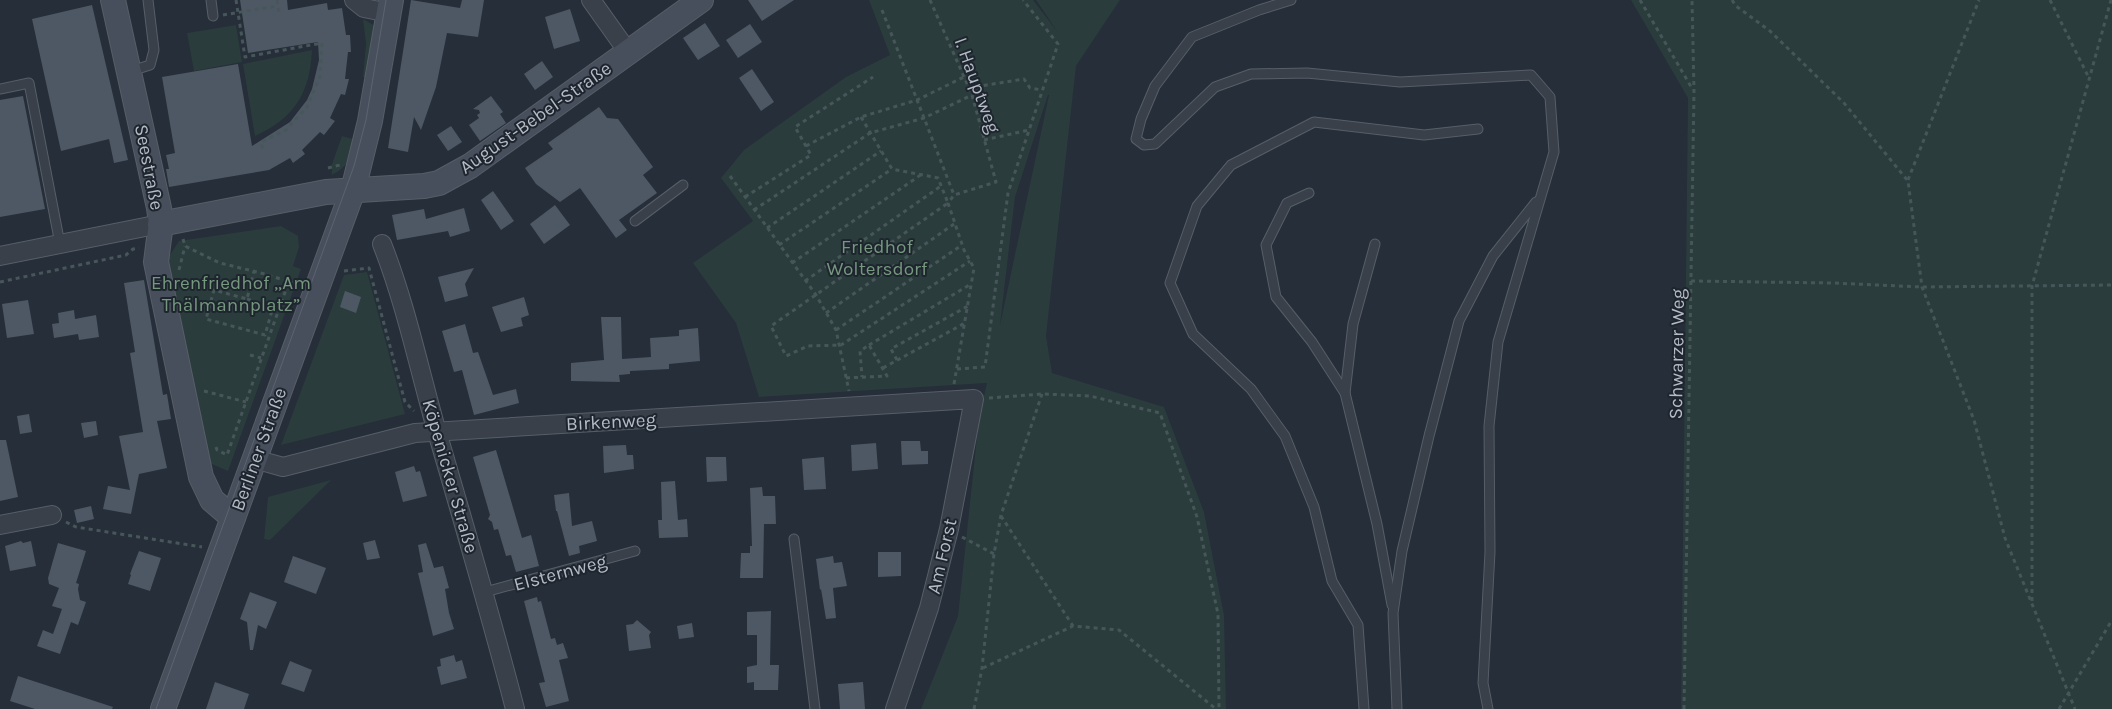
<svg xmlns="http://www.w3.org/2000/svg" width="2112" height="709" viewBox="0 0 2112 709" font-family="Karla,sans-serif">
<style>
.green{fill:#2a3c3c;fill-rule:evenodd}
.building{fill:#4e5865}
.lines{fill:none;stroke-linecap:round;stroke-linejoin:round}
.lane-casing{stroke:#575e68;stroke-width:11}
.street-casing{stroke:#575e68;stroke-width:20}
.secondary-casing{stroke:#575e68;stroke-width:26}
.path{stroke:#475759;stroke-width:3;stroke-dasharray:4 4;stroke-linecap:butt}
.lane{stroke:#39404a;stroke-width:9}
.street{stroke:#39404a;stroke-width:18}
.secondary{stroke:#474f5c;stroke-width:24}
.tram{stroke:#5b6470;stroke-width:1}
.labels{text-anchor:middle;stroke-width:4;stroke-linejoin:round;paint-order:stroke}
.street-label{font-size:19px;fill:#b4bbc5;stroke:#1e252e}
.park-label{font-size:19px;fill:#75987e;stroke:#1e252e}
</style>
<rect width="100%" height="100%" fill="#252e39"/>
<g class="green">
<path d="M869,0H1033L1057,31L1036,0H1120L1076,66L1046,336L1052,373L1164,407L1204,512L1224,615L1226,709H921L958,616L979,418L987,383L759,397L736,323L693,263L753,221L721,178L744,150L846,77L890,55ZM1048,95H1049L1000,325L1015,197Z"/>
<polygon points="1631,0 2112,0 2112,709 1681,709 1688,98"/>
<polygon points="363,19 377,27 370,79 363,77 366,44"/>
<polygon points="236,25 242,62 194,71 187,33"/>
<path d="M312,50C310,94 294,118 255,136L243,64Z"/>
<path d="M342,136L356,140C352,159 349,165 332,175V164Z"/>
<polygon points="281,226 298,236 299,247 293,266 301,269 228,471 207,462 165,263 179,241"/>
<polygon points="367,272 405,414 281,445 344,275"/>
<polygon points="331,480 270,540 264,539 268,497"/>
</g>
<g class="building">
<polygon points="240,0 287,0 288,10 327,3 328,10 342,8 346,35 350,35 351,52 348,52 345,79 349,79 345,95 341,94 330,118 335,121 324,135 320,132 302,150 305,154 293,163 290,158 269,170 169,187 166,169 169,169 166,155 175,153 162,77 238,64 252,146 290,122 307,100 312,89 319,60 318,42 248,53"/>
<polygon points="411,0 460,8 462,0 484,0 478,37 447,33 436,87 421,130 414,117 408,152 388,148"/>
<polygon points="748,0 794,0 762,21"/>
<polygon points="92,5 128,160 114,163 109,139 61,151 32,19"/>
<polygon points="570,9 580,41 554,49 545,17"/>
<polygon points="705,23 720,46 698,60 683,38"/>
<polygon points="750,24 762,42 738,58 726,40"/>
<polygon points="542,61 553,77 535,90 524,74"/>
<polygon points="752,69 774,102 761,111 739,78"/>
<polygon points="23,96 45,209 0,217 0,100"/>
<polygon points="491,96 503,112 500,114 506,123 480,141 469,125 479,118 477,115 480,113 479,110 473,109"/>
<polygon points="599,107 607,118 618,119 653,167 643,175 657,193 619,220 627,230 616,238 580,188 560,202 536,184 525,168 553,149 548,143"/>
<polygon points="451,126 462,142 448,151 437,135"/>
<polygon points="493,191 514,221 501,230 481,200"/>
<polygon points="555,205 570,225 544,244 530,224"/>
<polygon points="464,208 470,231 450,237 448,231 397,240 392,215 424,209 426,219"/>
<polygon points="474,268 465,284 468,296 445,302 438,277"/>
<polygon points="144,280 163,395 167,394 171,419 157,421 167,468 139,474 131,514 103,509 108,486 130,490 119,436 143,432 130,353 135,352 124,283"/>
<polygon points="345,291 361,297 356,313 340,307"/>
<polygon points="524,297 529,315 521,318 523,326 501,332 492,307"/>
<polygon points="28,300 34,334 7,338 2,304"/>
<polygon points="74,310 75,319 96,315 99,337 79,340 78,334 54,338 52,324 59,323 58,313"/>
<polygon points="601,317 621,317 622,359 651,357 650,338 679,336 679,330 698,328 700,361 669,364 669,369 630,371 630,374 619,375 620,382 571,381 571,363 604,360"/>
<polygon points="465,324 473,353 478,352 493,395 516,389 519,403 474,415 462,370 454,372 442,331"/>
<polygon points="29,414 32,432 20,434 17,416"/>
<polygon points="96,421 98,435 84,438 81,423"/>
<polygon points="0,440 6,440 18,497 0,501"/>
<polygon points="901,441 920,441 921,451 928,451 928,464 902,465"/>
<polygon points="876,443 878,469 852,471 851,445"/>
<polygon points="626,445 627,455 633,455 634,469 604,473 603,446"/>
<polygon points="496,450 522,538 531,535 539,566 516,572 511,555 506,556 498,529 494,530 492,522 488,519 490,515 473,457"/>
<polygon points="706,457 726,457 727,481 707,482"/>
<polygon points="824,457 826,489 804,490 802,459"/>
<polygon points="414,466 416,472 420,471 427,496 403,502 395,472"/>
<polygon points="675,481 678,520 687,519 688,537 659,538 658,520 662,520 661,482"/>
<polygon points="762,487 763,496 775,496 776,524 764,524 763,578 740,578 741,553 750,553 750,546 752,546 750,488"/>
<polygon points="569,493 572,526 592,521 597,541 579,546 580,553 569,556 557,511 556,511 554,495"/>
<polygon points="91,506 94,519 77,523 74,510"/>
<polygon points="375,540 380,558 367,560 363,543"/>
<polygon points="21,541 23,543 31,541 36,566 10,571 5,546"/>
<polygon points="58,543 86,551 76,583 79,584 78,589 80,600 86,602 78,625 71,622 60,654 37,646 43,630 53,634 62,609 52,606 59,588 49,584 48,578"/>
<polygon points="426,543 434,568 443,566 449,588 445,589 449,613 454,629 433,636 418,573 423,572 418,545"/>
<polygon points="139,551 161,558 150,591 128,584 131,575 130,574"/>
<polygon points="878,552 901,552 901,576 878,577"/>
<polygon points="293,556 326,568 316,594 284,582"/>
<polygon points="833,556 834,563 842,562 847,586 833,588 836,618 826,619 821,589 820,590 816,559"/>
<polygon points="250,592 277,602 266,629 258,625 253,650 250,650 247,622 240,619"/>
<polygon points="537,597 538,602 541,601 551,639 555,638 557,645 563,643 568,658 559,660 569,701 546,707 539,683 545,682 524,601"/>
<polygon points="771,611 770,665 779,665 778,690 754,690 754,682 747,683 747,667 757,665 757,635 747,635 747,612"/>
<polygon points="637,620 651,632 649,635 651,648 629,651 626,625 633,624"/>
<polygon points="692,623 694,637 679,639 677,626"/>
<polygon points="454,655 456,662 462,660 467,678 441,685 437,667 441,666 440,659"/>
<polygon points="290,661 312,670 304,692 281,684"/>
<polygon points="18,676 113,707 112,709 35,709 10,701"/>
<polygon points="215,682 249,694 244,709 206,709"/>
<polygon points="863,682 865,709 840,709 838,684"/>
</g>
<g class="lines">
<g class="lane-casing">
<g id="lane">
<polyline points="211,0 213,16"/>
<polyline points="1291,0 1259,10 1192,37 1155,86 1141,119 1136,139 1144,145 1155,144 1215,87 1251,74 1307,73 1400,82 1531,75 1550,97 1554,152 1498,342 1489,426 1490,552 1483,683 1488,709"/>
<polyline points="131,71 150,65 154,50 148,0"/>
<polyline points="0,89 29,83 60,244"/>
<polyline points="1309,193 1287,203 1266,245 1276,297 1312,342 1345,393 1377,524 1392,605"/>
<polyline points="635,221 683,185"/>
<polyline points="1345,393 1353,324 1375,244"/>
<polyline points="794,539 815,709"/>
<polyline points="485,592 635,551"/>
<polyline points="1364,709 1358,625 1332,581 1314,507 1285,436 1251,389 1193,334 1170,283 1197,206 1231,165 1314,122 1424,135 1478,129"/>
<polyline points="1397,709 1393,613 1402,551 1429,436 1459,321 1493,256 1536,202"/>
</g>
</g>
<g class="street-casing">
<g id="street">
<polyline points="354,0 364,8 389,13"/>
<polyline points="591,0 628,52"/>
<path d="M382,244C406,305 419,369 437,432C464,524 491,616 515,709"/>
<polyline points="0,256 160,224"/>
<polyline points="254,459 283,467 415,433 974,399 949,529 929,608 895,709"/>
<polyline points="0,525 52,515"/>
</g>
</g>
<g class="secondary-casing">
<g id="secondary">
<polyline points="113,0 159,208 161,223 156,262 201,477 212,500 233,518"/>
<polyline points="160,224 326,192 424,186 439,183 470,166 701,0"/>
<polyline points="163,709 353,190 370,121 391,0"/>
</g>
</g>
<g class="path">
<polyline points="236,0 245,57 322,43 320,76 307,107 286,130 261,142 263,151"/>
<polyline points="277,0 279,13"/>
<polyline points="930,0 972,95 996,182 954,195 948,203 964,250 974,268 954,384"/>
<polyline points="1640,0 1693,90"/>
<polyline points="1732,0 1736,6 1770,31 1844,103 1908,181 1922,287 1974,420 2005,538 2075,709"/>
<polyline points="2050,0 2089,78"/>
<polyline points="882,10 954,195"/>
<polyline points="223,15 277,6"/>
<polyline points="968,88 1024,79 1030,88 1042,90"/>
<polyline points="861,117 892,169 938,178 948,203 771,326 786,356 808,346 841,345 970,261"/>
<polyline points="984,140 1029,130"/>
<polyline points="806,146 861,117 917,100 964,77"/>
<polyline points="328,168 340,165"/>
<polyline points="730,176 816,295 836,330 849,391"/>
<polyline points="1908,180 1979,0"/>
<polyline points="745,197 811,155 795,127 873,77"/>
<polyline points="754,210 870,133 924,118 972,95"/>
<polyline points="767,228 881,151"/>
<polyline points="183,239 185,246 220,263 265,274 299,285"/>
<polyline points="779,245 892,169"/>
<polyline points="792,263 922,174"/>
<polyline points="179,270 185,246"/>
<polyline points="344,271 369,268 405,402 414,411"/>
<polyline points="805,281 941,186"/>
<polyline points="1691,281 1833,283 1922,287 2112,285"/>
<polyline points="0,282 126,255 133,249 139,248"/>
<polyline points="247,299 273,307 265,335 206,319 214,290 247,299 254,271"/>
<polyline points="826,313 954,224"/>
<polyline points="836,330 962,245"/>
<polyline points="869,345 971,284"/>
<polyline points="250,355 261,358"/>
<polyline points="897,360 891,349 968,306"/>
<polyline points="883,368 965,323"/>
<polyline points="957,369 985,367 1008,193 1058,44 1023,0"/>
<polyline points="846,378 887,376 869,345 860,351 862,377"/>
<polyline points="204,391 246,402"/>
<polyline points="989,398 1042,394 1090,396 1160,413 1197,517 1218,614 1219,709"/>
<polyline points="216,447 217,450 227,455 289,281"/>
<polyline points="1001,516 1073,626"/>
<polyline points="66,522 76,527 202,547"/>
<polyline points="962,537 994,554"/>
<polyline points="2032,601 2032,286 2111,0"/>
<polyline points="983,668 1073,626 1119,630 1216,709"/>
<polyline points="974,709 982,668 994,554 1001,515 1042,394"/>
<polyline points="1684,709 1694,91 1692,0"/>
<polyline points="2059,709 2112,620"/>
</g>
<use href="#lane" class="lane"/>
<use href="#street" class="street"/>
<use href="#secondary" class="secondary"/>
<polyline class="tram" points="156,709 354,166 366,120 386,0"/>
</g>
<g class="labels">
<g class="street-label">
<text transform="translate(978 85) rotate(70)" y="7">I. Hauptweg</text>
<text transform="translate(535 117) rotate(-35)" y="7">August-Bebel-Straße</text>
<text transform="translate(150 167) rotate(79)" y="7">Seestraße</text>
<text transform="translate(1676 354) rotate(-89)" y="7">Schwarzer Weg</text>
<text transform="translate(611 421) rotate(-3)" y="7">Birkenweg</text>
<text transform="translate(258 449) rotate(-70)" y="7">Berliner Straße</text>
<text transform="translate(451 476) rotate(74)" y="7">Köpenicker Straße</text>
<text transform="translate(941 556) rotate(-77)" y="7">Am Forst</text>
<text transform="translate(560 572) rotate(-15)" y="7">Elsternweg</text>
</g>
<g class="park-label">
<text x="877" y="253">Friedhof<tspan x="877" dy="22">Woltersdorf</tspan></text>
<text x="231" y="289">Ehrenfriedhof „Am<tspan x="231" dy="22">Thälmannplatz”</tspan></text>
</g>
</g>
</svg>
